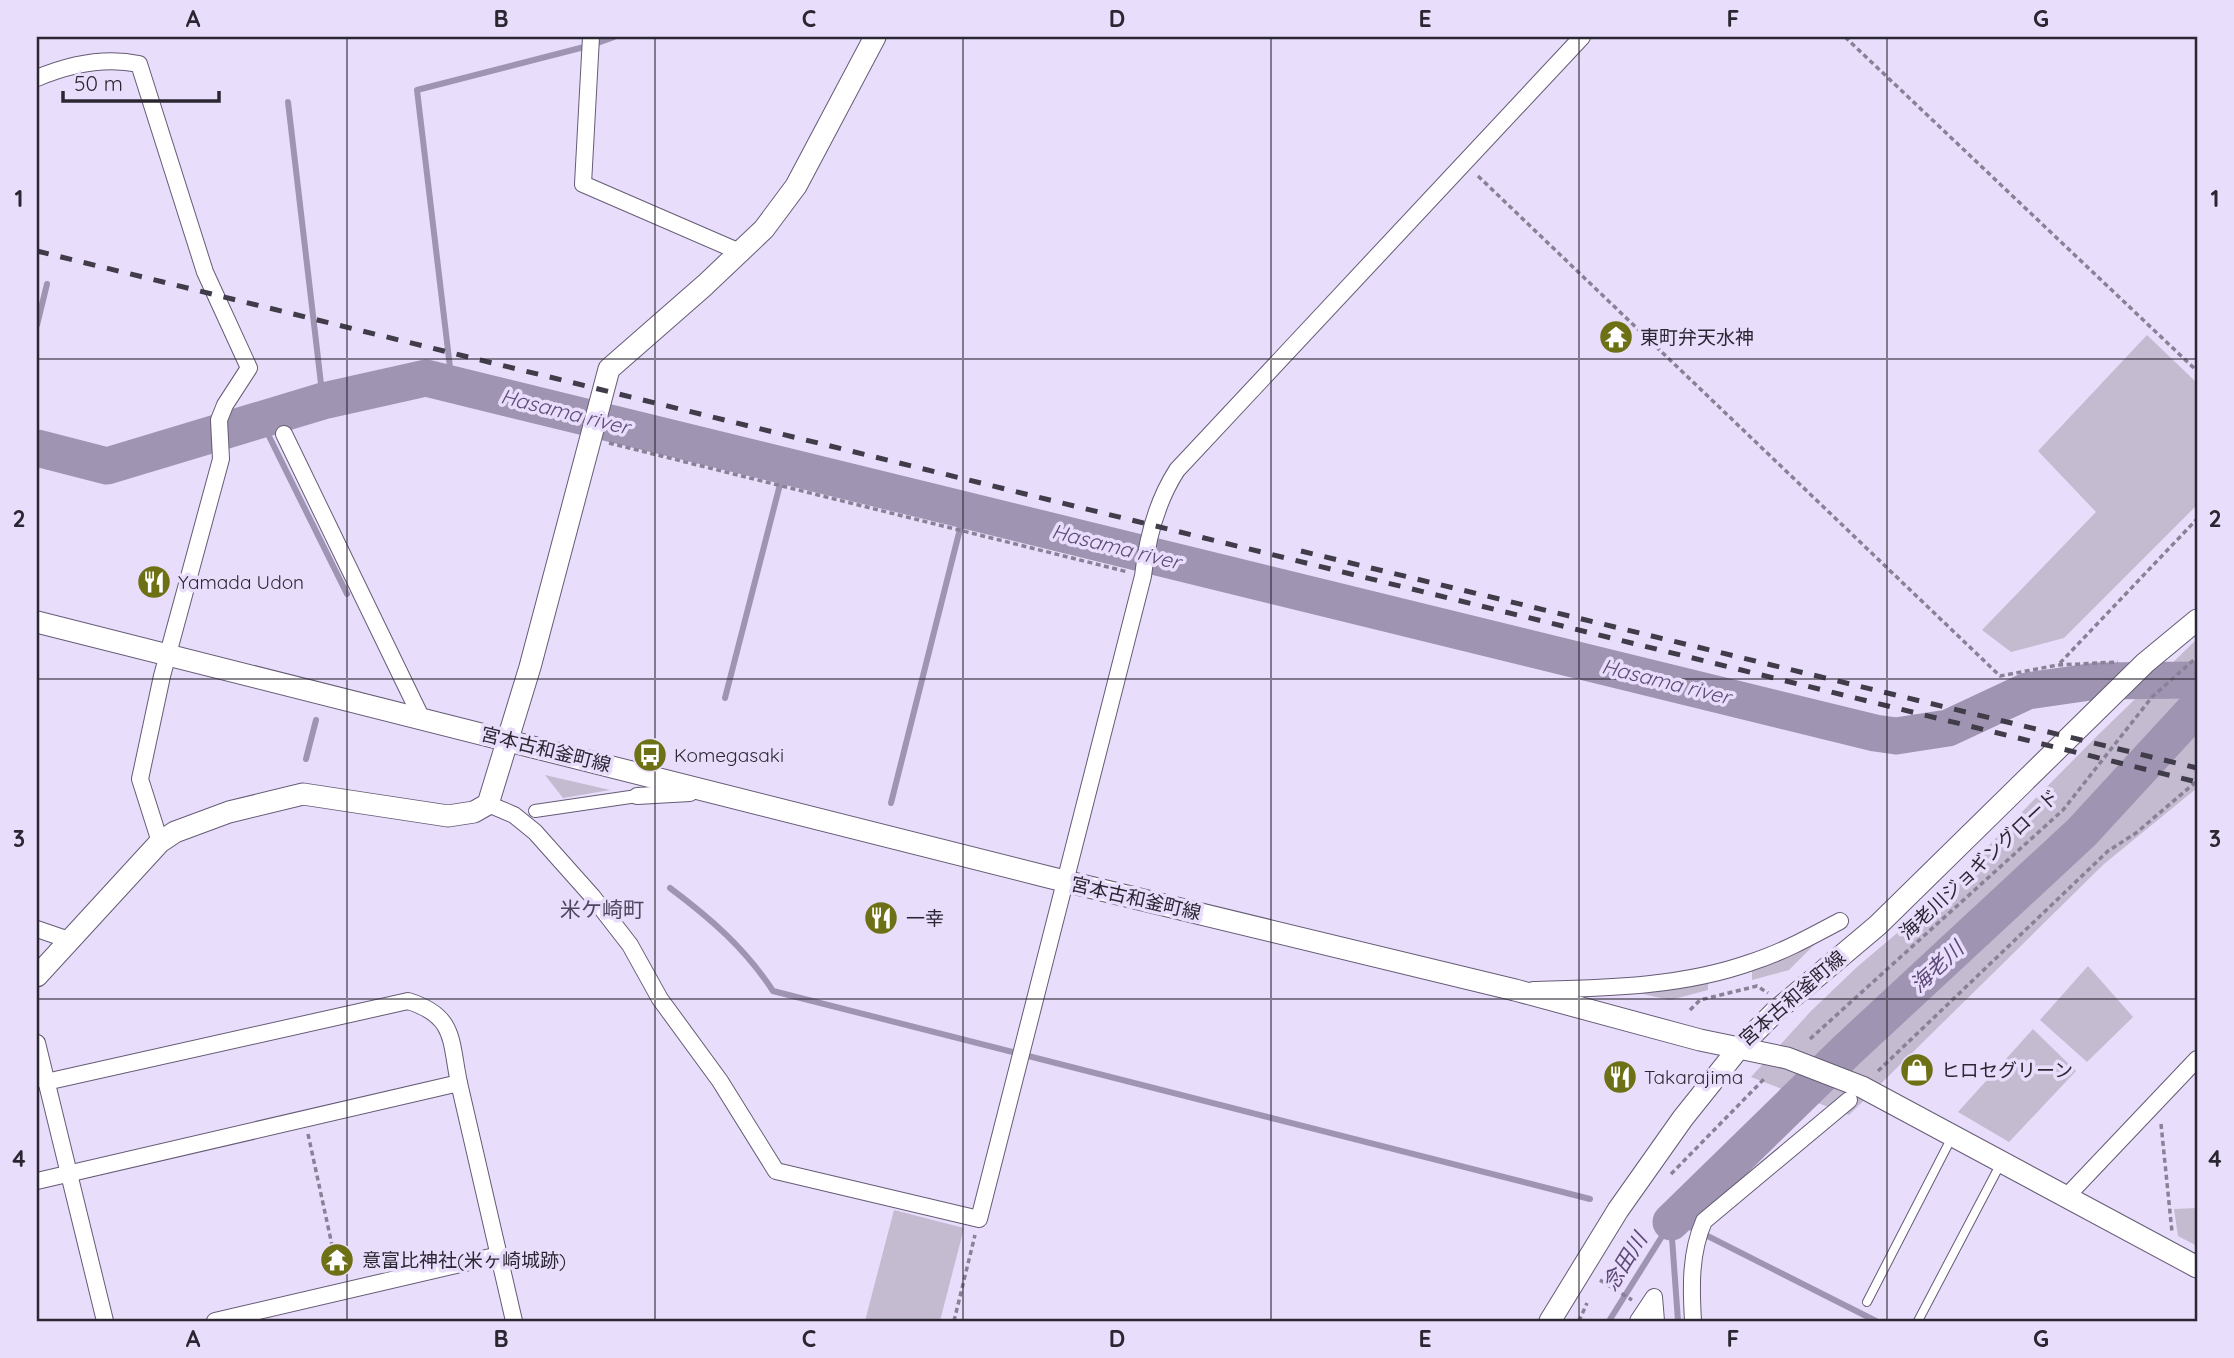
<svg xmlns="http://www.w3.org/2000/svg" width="2234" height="1358" viewBox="0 0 2234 1358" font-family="Quicksand,'Noto Sans JP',sans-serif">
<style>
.green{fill:#c4bbd1}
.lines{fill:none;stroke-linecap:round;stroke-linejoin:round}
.stream{stroke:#a094b3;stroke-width:6}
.river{stroke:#a094b3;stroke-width:37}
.service-casing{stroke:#665b75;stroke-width:10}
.pedestrian-casing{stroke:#665b75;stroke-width:14}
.minor-casing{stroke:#665b75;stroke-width:18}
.tertiary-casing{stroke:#665b75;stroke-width:23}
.path{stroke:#898196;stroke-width:3.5;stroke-dasharray:5 3.5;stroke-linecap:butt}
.service{stroke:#fff;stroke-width:8}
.pedestrian{stroke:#fff;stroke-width:12}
.minor{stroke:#fff;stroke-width:16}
.tertiary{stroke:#fff;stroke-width:21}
.rail{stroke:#413c49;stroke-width:5;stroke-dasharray:12 12;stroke-linecap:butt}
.grid{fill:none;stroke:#2b2732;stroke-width:2;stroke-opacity:0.55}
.labels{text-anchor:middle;stroke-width:7;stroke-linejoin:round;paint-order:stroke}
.poi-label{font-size:19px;fill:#2b2732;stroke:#e9ddfc;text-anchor:start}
.street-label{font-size:19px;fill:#2b2732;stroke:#e9ddfc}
.water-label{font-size:21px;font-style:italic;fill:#5d4977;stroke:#e9ddfc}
.neighbourhood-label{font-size:21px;fill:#4f455e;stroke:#e9ddfc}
.neatline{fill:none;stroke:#2b2732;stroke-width:2.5}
.grid-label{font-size:23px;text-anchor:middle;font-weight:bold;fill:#2b2732}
</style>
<rect width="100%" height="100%" fill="#e9ddfc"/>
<g class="green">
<polygon points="2147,335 2197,383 2197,505 2064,638 2011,652 1982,630 2096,512 2038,451"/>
<polygon points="2197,639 2197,788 2104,864 1849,1115 1751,1077 1811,1011 1857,967 1929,906 2099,734"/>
<polygon points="545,775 610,790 563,798"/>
<polygon points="1823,936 1789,970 1752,980 1752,967"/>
<polygon points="2088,966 2133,1017 2087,1062 2040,1020"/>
<polygon points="1708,979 1708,990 1670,1000 1643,994 1643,989"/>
<polygon points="2033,1029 2076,1071 2009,1142 1958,1112"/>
<polygon points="2197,1208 2197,1246 2178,1236 2174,1209"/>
<polygon points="894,1210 964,1228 940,1321 865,1321"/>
</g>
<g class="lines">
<g class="stream">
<polyline points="288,102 323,401"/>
<polyline points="37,325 47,284"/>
<polyline points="452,384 417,90 592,45 614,37"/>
<polyline points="261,420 347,594"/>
<polyline points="725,698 785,465"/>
<polyline points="306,759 316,720"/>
<polyline points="891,803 965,509"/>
<path d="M670,888C710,918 745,948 773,991L1590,1199"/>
<polyline points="1674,1219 1876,1321"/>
<polyline points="1671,1224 1678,1321"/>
<polyline points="1609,1321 1671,1222"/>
</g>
<g class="river">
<polyline points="37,448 107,466 323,401 426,378 1875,733 1896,736 1948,728 2027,691 2097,681 2197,680"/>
<polyline points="1671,1222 1846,1051 2082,832 2197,707"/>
</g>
<g class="service-casing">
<g id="service">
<polyline points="1867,1302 1952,1137"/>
<polyline points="1918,1321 2001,1163"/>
</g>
</g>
<g class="pedestrian-casing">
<polyline id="pedestrian" points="535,811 637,796"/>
</g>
<g class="minor-casing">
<g id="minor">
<polyline points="591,37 583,184 740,252"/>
<path d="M37,78C68,65 105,57 139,64L205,272L249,368L225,405L219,420L221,459L162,676L140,779L160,842"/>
<polyline points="284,434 422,719"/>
<polyline points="637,796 690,793"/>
<path d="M488,804L514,815L535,832L592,896L630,945L660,999L720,1081L776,1171L979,1219L1143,576C1147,539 1157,501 1177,470L1582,37"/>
<polyline points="37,929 69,940"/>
<path d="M1533,990C1606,988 1682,987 1752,962C1783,952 1812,936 1840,921"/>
<polyline points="37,1043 105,1321"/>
<path d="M46,1082L408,1001C456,1016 450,1040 459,1083"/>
<polyline points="37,1181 459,1083 514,1321"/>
<polyline points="2067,1196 2197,1059"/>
<polyline points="215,1321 499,1255"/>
<polyline points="1638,1321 1654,1297 1656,1321"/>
<path d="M1693,1321C1691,1287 1690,1253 1704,1221L1849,1100"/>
</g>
</g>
<g class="tertiary-casing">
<g id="tertiary">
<polyline points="37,622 1048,877 1515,990 1700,1040 1787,1058 1862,1087 2197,1267"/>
<polyline points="37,976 160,842 175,832 229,812 303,794 448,816 474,812 488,804 530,667 609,369 705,285 764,229 796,186 875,37"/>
<polyline points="1550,1321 1618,1210 1683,1118 1739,1048 1776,1011 1878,925 2145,663 2197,620"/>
</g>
</g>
<g class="path">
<polyline points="1845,37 2197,371"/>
<polyline points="1478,176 2000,676 2058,665 2118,662"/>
<polyline points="609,443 1128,572"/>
<polyline points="2060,663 2197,519"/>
<polyline points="1690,1010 1700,1000 1757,986 1768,993"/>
<polyline points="1810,1039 2063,810 2152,697 2197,657"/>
<polyline points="1878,1071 2108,851 2136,833 2197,781"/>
<polyline points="2161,1124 2172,1232"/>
<polyline points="308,1134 332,1245"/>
<polyline points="1671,1174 1765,1078"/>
<polyline points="1600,1280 1632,1300"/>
<polyline points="954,1321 975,1235"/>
<polyline points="1579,1321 1587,1303"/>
</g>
<use href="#service" class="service"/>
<use href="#pedestrian" class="pedestrian"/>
<use href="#minor" class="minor"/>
<use href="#tertiary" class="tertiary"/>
<g class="rail">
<polyline points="37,251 2197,782"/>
<polyline points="1301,551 2197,768"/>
</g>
</g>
<path class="grid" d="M347,37V1321M655,37V1321M963,37V1321M1271,37V1321M1579,37V1321M1887,37V1321M37,359H2197M37,679H2197M37,999H2197"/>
<defs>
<g id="temple-disc" transform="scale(1.75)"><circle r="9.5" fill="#6d7015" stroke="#e9ddfc"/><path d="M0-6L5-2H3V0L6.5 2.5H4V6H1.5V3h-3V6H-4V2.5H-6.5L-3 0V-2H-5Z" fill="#fff"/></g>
<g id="restaurant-disc" transform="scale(1.75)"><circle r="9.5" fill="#6d7015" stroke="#e9ddfc"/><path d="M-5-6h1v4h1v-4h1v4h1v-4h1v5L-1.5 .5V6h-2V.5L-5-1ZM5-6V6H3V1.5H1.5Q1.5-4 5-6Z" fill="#fff"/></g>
<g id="bus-disc" transform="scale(1.75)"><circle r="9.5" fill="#6d7015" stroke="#e9ddfc"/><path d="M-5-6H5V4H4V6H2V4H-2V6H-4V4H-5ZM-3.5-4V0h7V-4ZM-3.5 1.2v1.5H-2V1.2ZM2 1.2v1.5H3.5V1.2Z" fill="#fff"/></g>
<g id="shop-disc" transform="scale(1.75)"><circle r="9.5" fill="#6d7015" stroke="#e9ddfc"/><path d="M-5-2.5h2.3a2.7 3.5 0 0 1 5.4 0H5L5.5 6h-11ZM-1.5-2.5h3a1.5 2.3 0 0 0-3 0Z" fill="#fff"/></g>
</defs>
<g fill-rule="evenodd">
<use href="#temple-disc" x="1616" y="337"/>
<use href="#restaurant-disc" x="154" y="582"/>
<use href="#bus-disc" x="650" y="755"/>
<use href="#restaurant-disc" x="881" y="918"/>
<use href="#shop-disc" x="1917" y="1070"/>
<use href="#restaurant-disc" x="1620" y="1077"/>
<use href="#temple-disc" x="337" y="1260"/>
</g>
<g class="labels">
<g class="poi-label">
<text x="1640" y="344">東町弁天水神</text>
<text x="178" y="589">Yamada Udon</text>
<text x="674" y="762">Komegasaki</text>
<text x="906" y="925">一幸</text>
<text x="1941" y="1077">ヒロセグリーン</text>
<text x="1644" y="1084">Takarajima</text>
<text x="362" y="1267">意富比神社(米ヶ崎城跡)</text>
</g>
<g class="street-label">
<text transform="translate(546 749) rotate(14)" y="7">宮本古和釜町線</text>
<text transform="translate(1979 864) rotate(-43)" y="7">海老川ジョギングロード</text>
<text transform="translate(1136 898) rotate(13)" y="7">宮本古和釜町線</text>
<text transform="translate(1792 998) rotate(-41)" y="7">宮本古和釜町線</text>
</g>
<g class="water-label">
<text transform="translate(565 412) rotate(14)" y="7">Hasama river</text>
<text transform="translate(1116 547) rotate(14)" y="7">Hasama river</text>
<text transform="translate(1666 682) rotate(14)" y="7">Hasama river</text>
<text transform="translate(1937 967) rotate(-43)" y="7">海老川</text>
<text transform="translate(1625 1262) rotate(-58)" y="7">念田川</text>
</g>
<g class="neighbourhood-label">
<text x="602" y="917">米ケ崎町</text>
</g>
</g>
<rect width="2234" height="1358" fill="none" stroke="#e9ddfc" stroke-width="77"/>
<path d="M63 91v10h156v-10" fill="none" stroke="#2b2732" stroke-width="3.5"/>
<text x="74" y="91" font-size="21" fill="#2b2732" stroke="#e9ddfc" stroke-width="5" paint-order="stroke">50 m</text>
<rect x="38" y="38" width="2158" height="1282" class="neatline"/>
<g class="grid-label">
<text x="193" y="27">A</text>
<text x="501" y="27">B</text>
<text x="809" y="27">C</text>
<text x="1117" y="27">D</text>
<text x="1425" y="27">E</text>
<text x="1733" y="27">F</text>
<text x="2041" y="27">G</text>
<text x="19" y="207">1</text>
<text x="2215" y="207">1</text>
<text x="19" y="527">2</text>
<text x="2215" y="527">2</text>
<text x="19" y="847">3</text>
<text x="2215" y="847">3</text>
<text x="19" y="1167">4</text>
<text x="2215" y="1167">4</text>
<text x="193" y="1347">A</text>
<text x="501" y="1347">B</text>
<text x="809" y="1347">C</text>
<text x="1117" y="1347">D</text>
<text x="1425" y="1347">E</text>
<text x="1733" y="1347">F</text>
<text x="2041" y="1347">G</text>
</g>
</svg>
